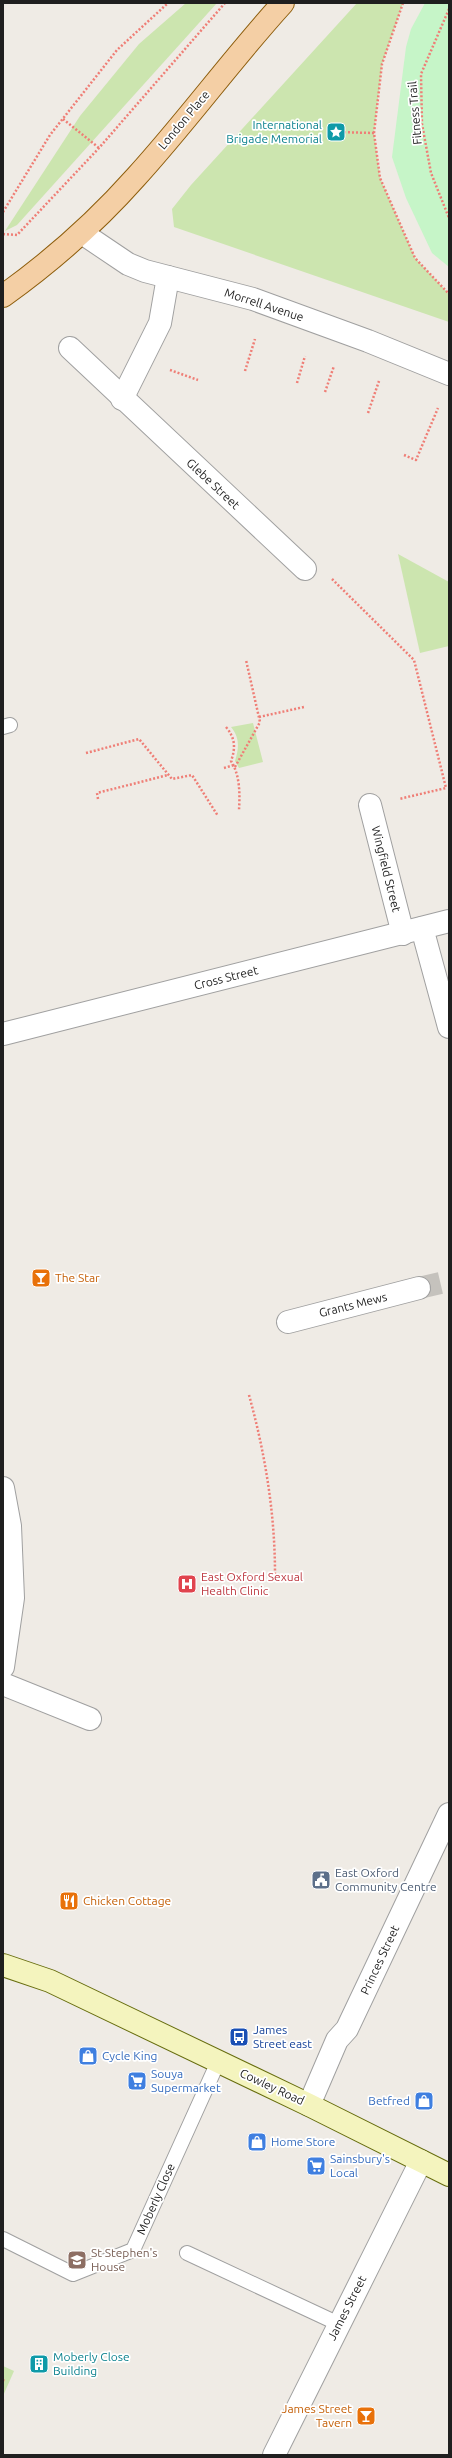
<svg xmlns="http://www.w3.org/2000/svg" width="452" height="2458" viewBox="0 0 452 2458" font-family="Ubuntu,sans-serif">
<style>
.grass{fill:#cce5af}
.park{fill:#c6f5c8}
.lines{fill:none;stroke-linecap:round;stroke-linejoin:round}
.minor-tunnel{stroke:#c5c2bd;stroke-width:22;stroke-dasharray:22 11;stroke-linecap:butt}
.service-casing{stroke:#a0a0a0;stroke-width:16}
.minor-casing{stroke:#a0a0a0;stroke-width:24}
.tertiary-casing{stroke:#a0a0a0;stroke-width:24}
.secondary-casing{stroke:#676d0e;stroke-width:24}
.primary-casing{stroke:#8d5d0c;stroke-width:24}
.path{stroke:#ef7e76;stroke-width:2.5;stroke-dasharray:2 2;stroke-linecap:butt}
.service{stroke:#fff;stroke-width:14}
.minor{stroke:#fff;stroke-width:22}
.tertiary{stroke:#fff;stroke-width:22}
.secondary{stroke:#f4f4be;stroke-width:22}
.primary{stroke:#f4cfa5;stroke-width:22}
.labels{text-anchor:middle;stroke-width:3.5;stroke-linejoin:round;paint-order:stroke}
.street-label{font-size:12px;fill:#1f1f1f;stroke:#fff}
.culture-label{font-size:12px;fill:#0d838f;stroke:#fff;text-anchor:end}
.food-label{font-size:12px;fill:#c56008;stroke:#fff;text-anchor:start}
.health-label{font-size:12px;fill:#be3a42;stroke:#fff;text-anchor:start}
.service-label{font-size:12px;fill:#4e5e75;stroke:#fff;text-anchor:start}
.transit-label{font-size:12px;fill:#164399;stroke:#fff;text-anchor:start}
.shop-label{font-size:12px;fill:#366cbe;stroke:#fff;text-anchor:start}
.education-label{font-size:12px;fill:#785e54;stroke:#fff;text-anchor:start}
</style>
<rect width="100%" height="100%" fill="#efebe5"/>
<g class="grass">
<polygon points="186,3 217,3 17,225 5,231 80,116 139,44"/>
<polygon points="357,3 403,3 382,64 374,133 380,178 415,258 449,294 449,322 174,227 172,209 191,185"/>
<polygon points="398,554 449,582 449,646 420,653"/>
<path d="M253,723L263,762L239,768L235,761C239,748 240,738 231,727Z"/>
<polygon points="3,2366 14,2371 3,2396"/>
</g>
<polygon class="park" points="425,3 449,3 449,267 432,253 406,198 392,157 406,47 411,29"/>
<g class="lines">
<polyline class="minor-tunnel" points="419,1288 449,1281"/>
<g class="service-casing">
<g id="service">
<polyline points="3,727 10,725"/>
<polyline points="3,2239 73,2274 133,2250 218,2062"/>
<polyline points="187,2253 339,2324"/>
</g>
</g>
<g class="minor-casing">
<g id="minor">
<polyline points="70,348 305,569"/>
<polyline points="122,399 160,323 168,277"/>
<polyline points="370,805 403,934"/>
<polyline points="422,928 449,1027"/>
<polyline points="3,1034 449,921"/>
<polyline points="288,1322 419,1288"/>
<polyline points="3,1488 10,1526 13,1598 3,1667"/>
<polyline points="3,1684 90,1719"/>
<polyline points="309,2105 337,2040 347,2029 449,1814"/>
<polyline points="274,2455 421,2161"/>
</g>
</g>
<g class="tertiary-casing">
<polyline id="tertiary" points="82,233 128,264 145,271 253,299 368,341 449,374"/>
</g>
<g class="secondary-casing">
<polyline id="secondary" points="3,1965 50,1981 309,2105 449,2175"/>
</g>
<g class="primary-casing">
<path id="primary" d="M3,296C52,261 96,222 136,177C187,121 232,59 283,3"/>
</g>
<g class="path">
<polyline points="403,3 382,64 374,133 380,178 415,258 449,294"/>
<polyline points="449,9 421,74 422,124 431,173 449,218"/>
<polyline points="63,119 99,148"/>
<polyline points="336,132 374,133"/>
<polyline points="3,212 50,135 117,50 168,3"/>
<polyline points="3,234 17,235 99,148 225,3"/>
<polyline points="170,370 198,380"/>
<polyline points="245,371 255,339"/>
<polyline points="297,383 305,356"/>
<polyline points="325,392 334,366"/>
<polyline points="368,413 379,381"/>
<polyline points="404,455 416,460 438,408"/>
<polyline points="332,579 414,660 446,788 399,799"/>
<polyline points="259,717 304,707"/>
<path d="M226,727C235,738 236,747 231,761C240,775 240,794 239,810"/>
<polyline points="86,753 139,739 172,779 192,775 218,816"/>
<polyline points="235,767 260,722 246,660"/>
<polyline points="224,768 234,765"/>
<polyline points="98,799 97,793 168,775"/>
<path d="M249,1395C265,1453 275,1513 275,1574"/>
<polyline points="3,2381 4,2378"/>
</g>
<use href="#service" class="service"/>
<use href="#minor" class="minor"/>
<use href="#tertiary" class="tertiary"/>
<use href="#secondary" class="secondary"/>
<use href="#primary" class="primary"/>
</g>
<defs>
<g id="sight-square" transform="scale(1)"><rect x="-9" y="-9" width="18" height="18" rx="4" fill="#0f9aa8" stroke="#fff"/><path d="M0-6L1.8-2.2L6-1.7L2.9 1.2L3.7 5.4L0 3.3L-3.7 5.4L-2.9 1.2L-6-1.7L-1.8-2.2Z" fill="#fff"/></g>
<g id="bar-square" transform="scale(1)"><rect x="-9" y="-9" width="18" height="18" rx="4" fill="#e8710a" stroke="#fff"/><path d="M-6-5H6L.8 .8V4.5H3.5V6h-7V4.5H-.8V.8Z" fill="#fff"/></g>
<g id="hospital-square" transform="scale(1)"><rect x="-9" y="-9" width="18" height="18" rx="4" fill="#e0444e" stroke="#fff"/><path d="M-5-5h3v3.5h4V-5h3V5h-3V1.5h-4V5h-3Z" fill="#fff"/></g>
<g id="civic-square" transform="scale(1)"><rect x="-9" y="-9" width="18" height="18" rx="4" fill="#5c6f8a" stroke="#fff"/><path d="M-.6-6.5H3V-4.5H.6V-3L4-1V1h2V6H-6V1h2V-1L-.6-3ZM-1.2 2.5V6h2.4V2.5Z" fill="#fff"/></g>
<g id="restaurant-square" transform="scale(1)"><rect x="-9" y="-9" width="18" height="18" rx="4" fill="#e8710a" stroke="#fff"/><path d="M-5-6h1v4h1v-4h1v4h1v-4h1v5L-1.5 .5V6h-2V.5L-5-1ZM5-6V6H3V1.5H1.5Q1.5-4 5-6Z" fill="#fff"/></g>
<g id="bus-square" transform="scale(1)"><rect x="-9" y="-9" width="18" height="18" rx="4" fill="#1a4fb4" stroke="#fff"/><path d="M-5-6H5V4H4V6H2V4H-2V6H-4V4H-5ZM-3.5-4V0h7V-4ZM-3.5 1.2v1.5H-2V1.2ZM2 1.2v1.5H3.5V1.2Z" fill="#fff"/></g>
<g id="shop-square" transform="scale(1)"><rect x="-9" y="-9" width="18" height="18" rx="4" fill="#3f7fe0" stroke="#fff"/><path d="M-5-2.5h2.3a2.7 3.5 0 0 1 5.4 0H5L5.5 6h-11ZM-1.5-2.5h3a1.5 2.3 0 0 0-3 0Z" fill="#fff"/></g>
<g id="supermarket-square" transform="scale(1)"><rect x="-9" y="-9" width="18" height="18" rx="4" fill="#3f7fe0" stroke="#fff"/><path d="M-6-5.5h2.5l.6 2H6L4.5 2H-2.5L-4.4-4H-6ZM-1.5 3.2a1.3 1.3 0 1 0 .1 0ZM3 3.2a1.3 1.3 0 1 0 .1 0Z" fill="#fff"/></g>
<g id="university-square" transform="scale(1)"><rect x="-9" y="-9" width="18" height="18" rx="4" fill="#8d6e63" stroke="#fff"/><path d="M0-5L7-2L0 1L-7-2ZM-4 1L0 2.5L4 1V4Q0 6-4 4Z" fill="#fff"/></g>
<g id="building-square" transform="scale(1)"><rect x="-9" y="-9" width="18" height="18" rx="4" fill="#0f9aa8" stroke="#fff"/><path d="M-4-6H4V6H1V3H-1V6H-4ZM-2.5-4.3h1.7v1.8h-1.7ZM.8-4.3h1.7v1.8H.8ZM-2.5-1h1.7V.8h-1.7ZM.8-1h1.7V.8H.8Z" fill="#fff"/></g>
</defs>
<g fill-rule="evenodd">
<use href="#sight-square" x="336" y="132"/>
<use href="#bar-square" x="41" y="1278"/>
<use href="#hospital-square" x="187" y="1584"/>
<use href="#civic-square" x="321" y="1880"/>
<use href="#restaurant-square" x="69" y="1901"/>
<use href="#bus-square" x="239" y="2037"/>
<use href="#shop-square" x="88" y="2056"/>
<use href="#supermarket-square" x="137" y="2081"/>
<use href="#shop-square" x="424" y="2101"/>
<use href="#shop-square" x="257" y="2142"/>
<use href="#supermarket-square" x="316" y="2166"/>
<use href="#university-square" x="77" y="2260"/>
<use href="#building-square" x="39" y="2364"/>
<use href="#bar-square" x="366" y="2416"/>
</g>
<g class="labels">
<g class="street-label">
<text transform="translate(415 113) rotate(-95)" y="4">Fitness Trail</text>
<text transform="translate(184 120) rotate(-50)" y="4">London Place</text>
<text transform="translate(264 305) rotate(18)" y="4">Morrell Avenue</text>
<text transform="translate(213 484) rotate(43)" y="4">Glebe Street</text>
<text transform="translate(386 869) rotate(76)" y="4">Wingfield Street</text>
<text transform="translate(226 978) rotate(-14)" y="4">Cross Street</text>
<text transform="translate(353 1305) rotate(-14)" y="4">Grants Mews</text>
<text transform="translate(380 1960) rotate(-65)" y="4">Princes Street</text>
<text transform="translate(272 2087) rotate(25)" y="4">Cowley Road</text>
<text transform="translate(156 2199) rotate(-66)" y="4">Moberly Close</text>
<text transform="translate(347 2308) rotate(-63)" y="4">James Street</text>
</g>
<g class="culture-label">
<text x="322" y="129">International<tspan x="322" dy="14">Brigade Memorial</tspan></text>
<text x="53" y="2361" text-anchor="start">Moberly Close<tspan x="53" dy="14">Building</tspan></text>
</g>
<g class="food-label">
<text x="55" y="1282">The Star</text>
<text x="83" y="1905">Chicken Cottage</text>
<text x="352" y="2413" text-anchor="end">James Street<tspan x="352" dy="14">Tavern</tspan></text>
</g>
<g class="health-label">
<text x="201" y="1581">East Oxford Sexual<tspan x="201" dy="14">Health Clinic</tspan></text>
</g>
<g class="service-label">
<text x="335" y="1877">East Oxford<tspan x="335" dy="14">Community Centre</tspan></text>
</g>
<g class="transit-label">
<text x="253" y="2034">James<tspan x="253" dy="14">Street east</tspan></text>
</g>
<g class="shop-label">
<text x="102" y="2060">Cycle King</text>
<text x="151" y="2078">Souya<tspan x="151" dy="14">Supermarket</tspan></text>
<text x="410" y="2105" text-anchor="end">Betfred</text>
<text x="271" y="2146">Home Store</text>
<text x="330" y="2163">Sainsbury's<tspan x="330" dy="14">Local</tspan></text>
</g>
<g class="education-label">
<text x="91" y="2257">St Stephen's<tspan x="91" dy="14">House</tspan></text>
</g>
</g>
<rect width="452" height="2458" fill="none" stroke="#1f1f1f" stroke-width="8"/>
</svg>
